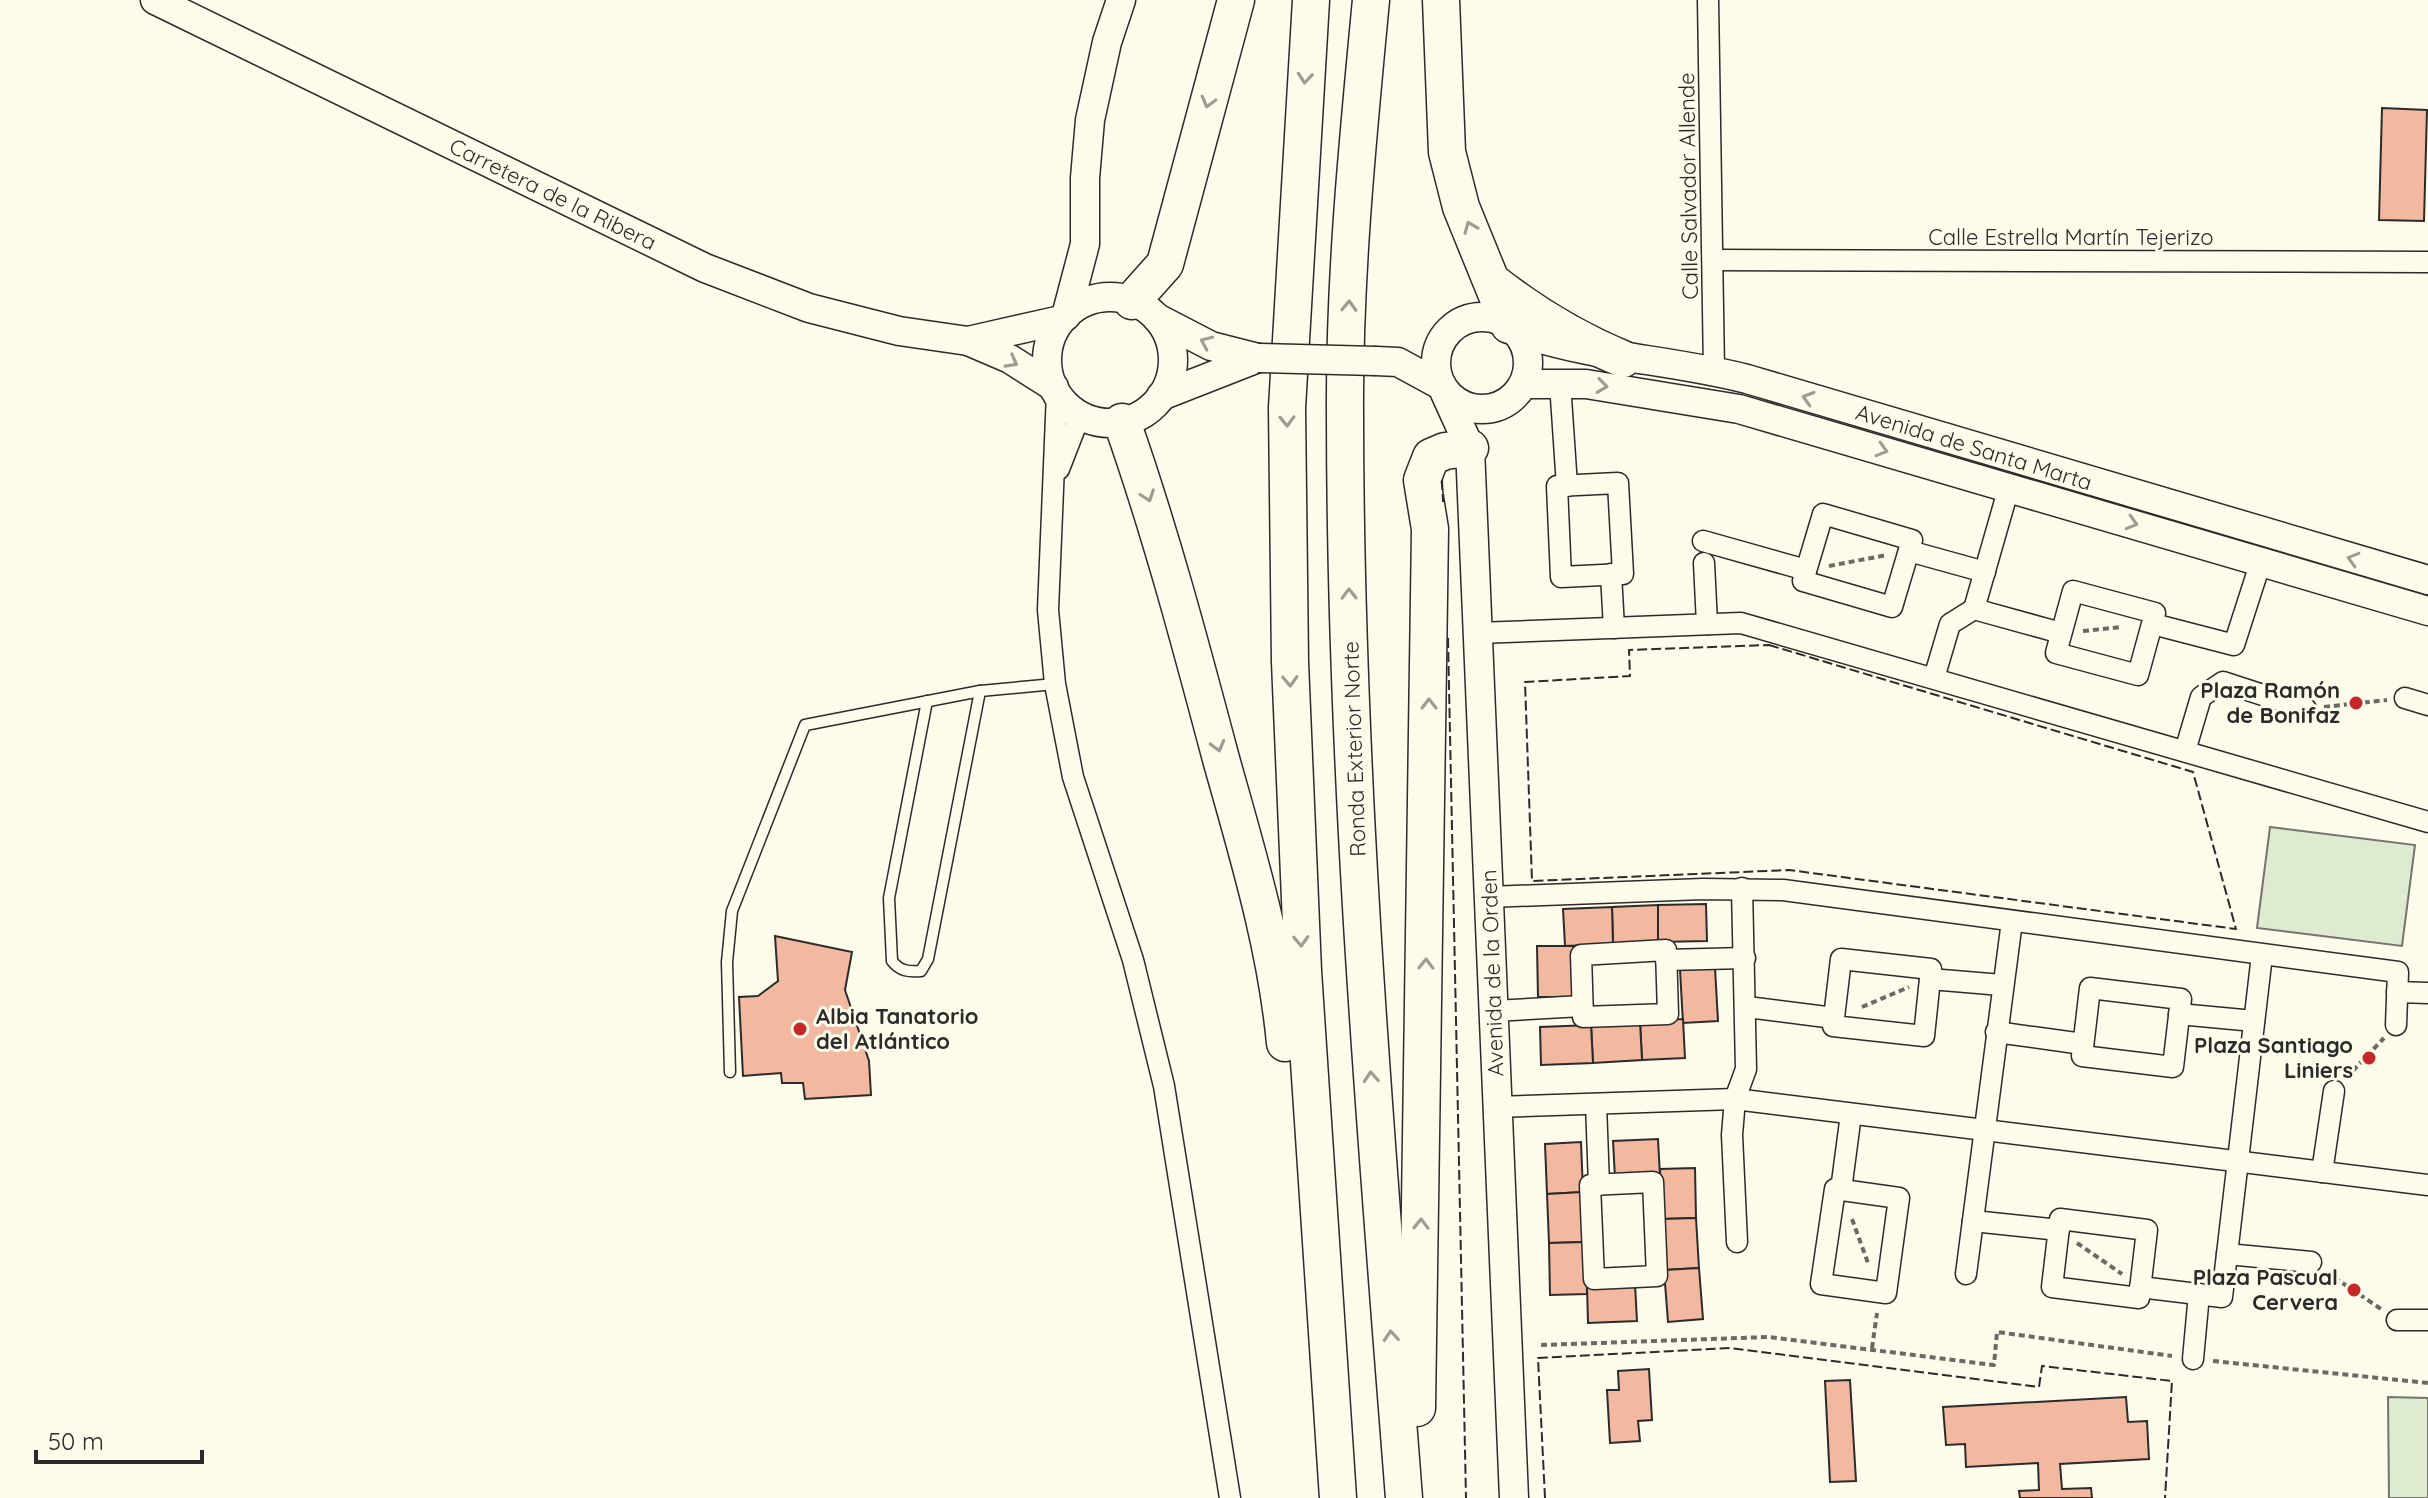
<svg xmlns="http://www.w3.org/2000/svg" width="2428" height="1498" viewBox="0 0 2428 1498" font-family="Quicksand,sans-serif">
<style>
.green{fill:#deebd1;stroke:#74746e;stroke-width:2}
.building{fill:#f2b8a0;stroke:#2b2b2b;stroke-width:2}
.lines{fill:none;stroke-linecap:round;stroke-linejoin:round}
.lane-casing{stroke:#2b2b2b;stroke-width:13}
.street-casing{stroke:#2b2b2b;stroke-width:23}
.secondary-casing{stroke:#2b2b2b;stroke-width:31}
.highway-casing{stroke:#2b2b2b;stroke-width:39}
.path{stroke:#6a6964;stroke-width:4;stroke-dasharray:6 4;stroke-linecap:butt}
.lane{stroke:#fdfbea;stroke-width:10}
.street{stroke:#fdfbea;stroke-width:20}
.secondary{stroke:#fdfbea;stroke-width:28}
.highway{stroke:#fdfbea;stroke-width:36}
.secondary-bridge-casing{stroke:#2b2b2b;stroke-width:31;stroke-linecap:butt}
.secondary-bridge{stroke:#fdfbea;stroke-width:28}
.fence{stroke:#2b2b2b;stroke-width:2;stroke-dasharray:10 4;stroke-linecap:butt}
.oneway{stroke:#9e9d94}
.poi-dot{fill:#c62828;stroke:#fdfbea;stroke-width:3}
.labels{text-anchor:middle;stroke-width:6;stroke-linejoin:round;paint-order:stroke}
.street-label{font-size:22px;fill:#2b2b2b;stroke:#fdfbea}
.poi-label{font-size:22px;font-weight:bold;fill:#2b2b2b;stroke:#fdfbea;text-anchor:end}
</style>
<rect width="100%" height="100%" fill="#fdfbea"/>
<g class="green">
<polygon points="2270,827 2415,845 2402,946 2257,928"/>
<polygon points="2388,1397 2428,1398 2428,1498 2389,1498"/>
</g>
<g class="building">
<polygon points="2382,108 2427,110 2424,221 2379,220"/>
<polygon points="1706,904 1707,941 1658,942 1658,905"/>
<polygon points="1658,905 1658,942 1613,944 1612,907"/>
<polygon points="1612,907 1613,944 1565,946 1563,909"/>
<polygon points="775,936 852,952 845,990 869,1061 871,1095 805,1099 803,1083 782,1083 781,1073 743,1076 739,997 758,996 778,981"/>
<polygon points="1537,946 1573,946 1574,997 1538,997"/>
<polygon points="1715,968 1718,1021 1683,1023 1680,970"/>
<polygon points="1683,1019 1685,1058 1642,1060 1640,1022"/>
<polygon points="1640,1022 1642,1060 1593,1063 1591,1025"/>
<polygon points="1591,1025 1593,1063 1541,1065 1540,1027"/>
<polygon points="1658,1139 1660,1176 1615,1178 1613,1141"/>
<polygon points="1581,1142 1583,1192 1547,1194 1545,1144"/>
<polygon points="1695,1168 1696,1218 1662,1219 1660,1169"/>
<polygon points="1583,1192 1586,1242 1549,1243 1547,1194"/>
<polygon points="1696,1218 1699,1268 1664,1270 1662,1219"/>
<polygon points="1586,1242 1587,1294 1550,1295 1549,1243"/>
<polygon points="1699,1268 1703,1319 1668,1322 1664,1270"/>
<polygon points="1635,1284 1637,1321 1588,1323 1587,1285"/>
<polygon points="1649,1369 1652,1420 1638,1421 1640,1441 1610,1443 1607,1390 1619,1390 1618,1371"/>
<polygon points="1850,1380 1856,1481 1830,1482 1825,1381"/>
<polygon points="2126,1397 2128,1422 2147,1421 2149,1459 2060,1464 2062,1489 2091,1488 2092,1498 2020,1498 2019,1491 2039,1490 2038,1463 1966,1467 1965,1444 1946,1445 1943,1407"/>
</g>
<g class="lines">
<g class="lane-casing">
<g id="lane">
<path d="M927,701L889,898L892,961C900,971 908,972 921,971L928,959L980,691"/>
<polyline points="730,1072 727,962 732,911 805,725 980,691 1055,684"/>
</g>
</g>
<g class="street-casing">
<g id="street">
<polyline points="1708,0 1714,371"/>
<polyline points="1714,260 2428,262"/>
<polyline points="1560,383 1567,486"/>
<polyline points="1057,393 1048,610 1055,684 1073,777 1133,960 1164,1086 1230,1498"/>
<polyline points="1059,469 1080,415"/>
<polygon points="1618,483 1623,574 1561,577 1557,486"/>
<polygon points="1823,514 1912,540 1892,607 1803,581"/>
<polyline points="1703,541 1806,570"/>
<polyline points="1909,551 1985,572"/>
<polyline points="1704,563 1707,624"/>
<polyline points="1611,574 1614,628"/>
<polygon points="2073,591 2155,613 2138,675 2056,653"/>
<polyline points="1974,609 2009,487"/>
<polyline points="1974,609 2061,633"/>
<polyline points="2153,624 2234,645 2261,561"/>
<polyline points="1478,633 1741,623 2428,822"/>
<polyline points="1934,678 1950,624 1974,609"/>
<polyline points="2405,698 2428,705"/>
<polyline points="2185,751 2201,697 2223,682 2306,709"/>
<polyline points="1489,897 1703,889 1783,890 2398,972 2396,1025"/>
<polygon points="1666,950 1668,1014 1583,1017 1581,955"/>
<polygon points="1841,959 1931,969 1924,1036 1833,1026"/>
<polyline points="1666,960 1745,958"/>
<polyline points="1930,979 2002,985"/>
<polygon points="2090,988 2181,999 2173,1067 2082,1056"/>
<polyline points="2397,992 2428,993"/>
<polyline points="1747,1007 1834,1018"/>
<polyline points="1494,1011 1582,1006"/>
<polyline points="2179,1014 2254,1021"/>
<polyline points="1996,1032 2083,1044"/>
<polyline points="1596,1104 1599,1185"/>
<polyline points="1496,1107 1735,1099 2428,1185"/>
<polyline points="2322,1172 2334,1091"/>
<polygon points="1653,1182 1657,1276 1594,1279 1590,1185"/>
<polygon points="1835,1189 1899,1198 1886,1293 1821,1284"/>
<polyline points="1841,1190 1851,1114"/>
<polygon points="2060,1219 2147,1230 2139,1298 2052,1287"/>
<polyline points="1973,1221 2059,1230"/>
<polyline points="1737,1242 1732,1135 1735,1099 1746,1069 1742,888"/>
<polyline points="2227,1254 2311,1262"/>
<polyline points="1966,1274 2012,921"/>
<polyline points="2140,1287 2222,1297 2262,955"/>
<polyline points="2397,1320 2428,1320"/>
<polyline points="2193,1359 2199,1294"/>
</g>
</g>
<g class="secondary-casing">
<g id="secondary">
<polyline points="155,0 705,268 809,308 899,331 968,341 1010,359 1054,387"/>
<circle cx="1110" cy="360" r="63"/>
<polyline points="1066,316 1085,244 1085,178 1090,120 1107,42 1121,0"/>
<circle cx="1482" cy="363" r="46"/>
<polyline points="1157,318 1211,346 1258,358"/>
<path d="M1516,331C1593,358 1670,359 1747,379L2428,580"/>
<polyline points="968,341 1061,320"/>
<polyline points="1376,361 1398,362 1442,386"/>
<polyline points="1524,384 1586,384 1739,409 2428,611"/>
<polyline points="1445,393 1470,448 1514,1498"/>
<polyline points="1161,396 1258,358"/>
</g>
</g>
<g class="highway-casing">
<g id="highway">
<polyline points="1311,0 1287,408 1290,662 1303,971 1338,1498"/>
<path d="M1371,0C1358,137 1344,276 1345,414C1345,776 1376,1137 1404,1498"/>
<polyline points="1441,0 1447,152 1461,207 1509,325"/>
<path d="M1494,283C1535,315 1575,339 1623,359"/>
<polyline points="1132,301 1165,264 1236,0"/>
<path d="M1122,422C1161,533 1191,646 1221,759C1247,852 1276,946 1285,1043"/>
<polyline points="1417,1408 1430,529 1422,480 1431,457 1445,451 1470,448"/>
</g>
</g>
<g class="path">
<polyline points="1829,566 1887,555"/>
<polyline points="2083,631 2122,627"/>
<polyline points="2324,707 2387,700"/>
<polyline points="1862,1007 1909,987"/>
<polyline points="2346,1078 2384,1038"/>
<polyline points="1852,1219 1868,1263"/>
<polyline points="2077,1243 2122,1274"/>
<polyline points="2326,1272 2381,1309"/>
<polyline points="1541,1345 1768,1337 1994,1365 1997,1332 2172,1356"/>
<polyline points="1872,1348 1877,1313"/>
<polyline points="2213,1361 2428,1383"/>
</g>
<use href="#lane" class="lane"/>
<use href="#street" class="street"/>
<use href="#secondary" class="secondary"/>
<use href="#highway" class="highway"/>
<g class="secondary-bridge-casing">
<polyline id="secondary-bridge" points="1258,358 1376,361"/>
</g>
<use href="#secondary-bridge" class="secondary-bridge"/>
<g class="fence">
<polyline points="1442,480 1443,502"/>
<polyline points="1448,638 1466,1498"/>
<polygon points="1769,645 2193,772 2236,929 1789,870 1532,881 1525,682 1630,676 1629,650"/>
<polyline points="1545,1498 1538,1358 1730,1348 2039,1387 2042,1366 2172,1381 2165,1498"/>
</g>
</g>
<defs><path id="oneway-chevron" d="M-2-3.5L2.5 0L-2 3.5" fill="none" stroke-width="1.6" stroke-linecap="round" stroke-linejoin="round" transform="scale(2)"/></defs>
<g class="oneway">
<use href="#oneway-chevron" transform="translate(1305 78) rotate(95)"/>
<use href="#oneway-chevron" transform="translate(1208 102) rotate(105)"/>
<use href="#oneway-chevron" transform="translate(1470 227) rotate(-112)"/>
<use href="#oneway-chevron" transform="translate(1349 306) rotate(-88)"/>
<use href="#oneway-chevron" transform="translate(1206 342) rotate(-156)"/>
<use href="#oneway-chevron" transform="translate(1012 362) rotate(29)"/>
<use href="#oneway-chevron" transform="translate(1602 386) rotate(8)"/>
<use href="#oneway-chevron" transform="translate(1808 398) rotate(-163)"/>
<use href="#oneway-chevron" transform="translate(1287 421) rotate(89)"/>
<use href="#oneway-chevron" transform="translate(1882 450) rotate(16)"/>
<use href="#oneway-chevron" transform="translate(1148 496) rotate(71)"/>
<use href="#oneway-chevron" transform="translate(2132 523) rotate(16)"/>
<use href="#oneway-chevron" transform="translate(2353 559) rotate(-164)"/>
<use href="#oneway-chevron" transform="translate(1349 594) rotate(-91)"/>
<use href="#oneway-chevron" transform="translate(1290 681) rotate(88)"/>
<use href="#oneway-chevron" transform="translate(1429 704) rotate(-90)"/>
<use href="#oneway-chevron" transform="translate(1218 746) rotate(75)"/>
<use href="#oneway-chevron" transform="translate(1301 941) rotate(88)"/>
<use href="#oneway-chevron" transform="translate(1426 964) rotate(-89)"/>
<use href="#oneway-chevron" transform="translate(1371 1077) rotate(-94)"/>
<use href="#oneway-chevron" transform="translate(1421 1224) rotate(-89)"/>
<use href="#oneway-chevron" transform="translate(1391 1336) rotate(-94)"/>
</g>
<g class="poi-dot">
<circle cx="2356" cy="703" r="8"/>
<circle cx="800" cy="1029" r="8"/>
<circle cx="2369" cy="1058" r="8"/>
<circle cx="2354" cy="1290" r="8"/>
</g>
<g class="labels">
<g class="street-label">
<text transform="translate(1688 186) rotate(-91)" y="8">Calle Salvador Allende</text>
<text transform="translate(553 194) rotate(26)" y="8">Carretera de la Ribera</text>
<text x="2071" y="245">Calle Estrella Martín Tejerizo</text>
<text transform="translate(1974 447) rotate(17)" y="8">Avenida de Santa Marta</text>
<text transform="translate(1354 749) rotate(-92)" y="8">Ronda Exterior Norte</text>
<text transform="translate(1492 973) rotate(-92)" y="8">Avenida de la Orden</text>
</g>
<g class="poi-label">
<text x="2340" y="698">Plaza Ramón<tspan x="2340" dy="25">de Bonifaz</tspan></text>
<text x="816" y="1024" text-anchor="start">Albia Tanatorio<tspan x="816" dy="25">del Atlántico</tspan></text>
<text x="2353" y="1053">Plaza Santiago<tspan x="2353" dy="25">Liniers</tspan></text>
<text x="2338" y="1285">Plaza Pascual<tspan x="2338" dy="25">Cervera</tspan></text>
</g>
</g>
<path d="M36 1450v12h166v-12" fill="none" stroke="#2b2b2b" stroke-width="4"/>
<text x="48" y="1450" font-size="24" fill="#2b2b2b" stroke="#fdfbea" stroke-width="6" paint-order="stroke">50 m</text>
</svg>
